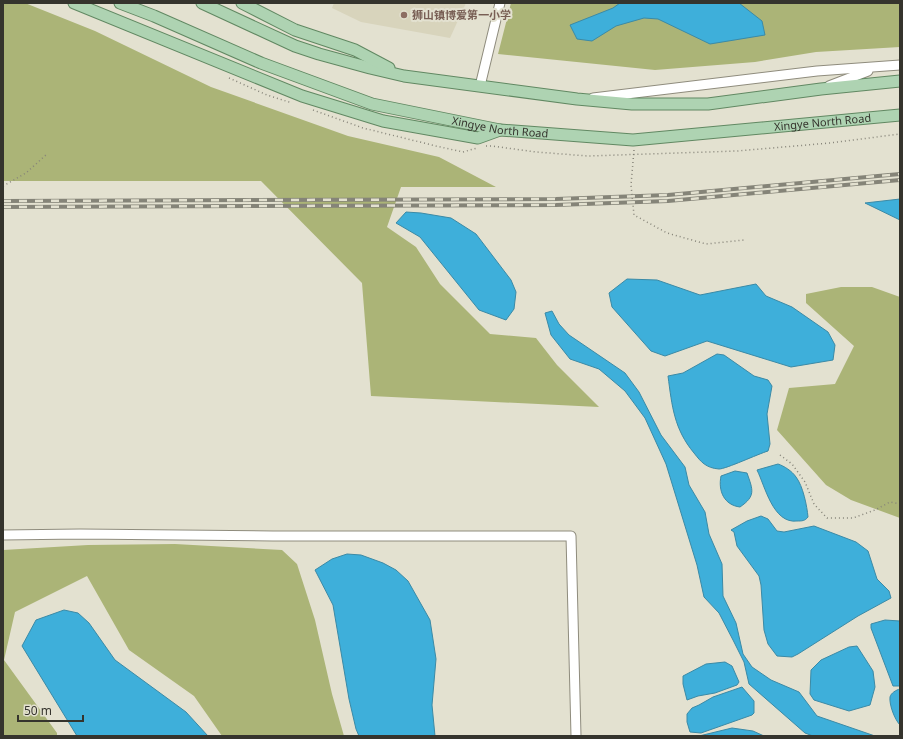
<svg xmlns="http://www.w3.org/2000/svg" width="903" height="739" viewBox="0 0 903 739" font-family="'Noto Sans','Noto Sans SC',sans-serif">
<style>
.built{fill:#d8d4bc}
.green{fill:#abb477}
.water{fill:#3eafda;stroke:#3b8aa6}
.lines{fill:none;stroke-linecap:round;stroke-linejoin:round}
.minor-casing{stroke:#8f8c7d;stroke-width:11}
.major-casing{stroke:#618862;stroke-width:13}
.path{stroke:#868479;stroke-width:1.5;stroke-dasharray:1 3;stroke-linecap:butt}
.minor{stroke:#fff;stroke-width:9}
.major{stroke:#aed3b2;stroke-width:11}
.rail-casing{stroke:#858478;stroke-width:4}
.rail{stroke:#e3e1d0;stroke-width:2.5;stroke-dasharray:8;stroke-linecap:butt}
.education-dot{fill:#8d6e63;stroke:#e3e1d0;stroke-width:1.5}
.labels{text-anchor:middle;stroke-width:4;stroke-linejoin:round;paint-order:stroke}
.education-label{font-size:11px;font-weight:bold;fill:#785e54;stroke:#e3e1d0;text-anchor:start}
.street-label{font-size:11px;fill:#35342d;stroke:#e3e1d0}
</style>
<rect width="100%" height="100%" fill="#e3e1d0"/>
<polygon class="built" points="334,3 466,3 450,38 361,22 332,8"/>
<g class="green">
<polygon points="3,3 25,3 95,31 211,87 348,136 439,157 496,187 401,187 387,227 416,247 440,284 490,334 536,338 557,365 599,407 371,396 362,283 261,181 3,181"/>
<polygon points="511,3 900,3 900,47 816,52 755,62 655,70 498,54"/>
<polygon points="841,287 872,287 900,297 900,518 851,500 826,485 777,430 789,388 835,384 854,346 806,303 806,294"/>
<polygon points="175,544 282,550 297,564 315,620 332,694 344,736 222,736 194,696 129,650 87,576 15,612 4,660 57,733 57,736 3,736 3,550 88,545"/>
</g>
<g class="water">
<polygon points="620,3 739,3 762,21 765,35 710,44 658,19 644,18 616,26 592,41 577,39 570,25 613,8"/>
<polygon points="900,199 900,220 865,203"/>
<polygon points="406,212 421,213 451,218 476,234 511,280 516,292 514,309 506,320 479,310 420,237 396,223"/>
<polygon points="627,279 657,280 700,295 756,284 766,296 792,307 828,332 835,345 833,360 791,367 707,341 665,356 651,351 612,307 609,293"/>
<polygon points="552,311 559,324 569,335 625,373 639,392 661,435 685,467 689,485 705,512 709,534 722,564 723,596 736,623 743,654 752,667 771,680 799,692 817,716 875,736 813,736 805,733 749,684 744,662 733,640 719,613 704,597 697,565 666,464 645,418 625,391 599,369 570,359 551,335 545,313"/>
<path d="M717,354L724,355L754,376L768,380L772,386L767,414L770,444L768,451C758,454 726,469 719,469C706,468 701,462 694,453C674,429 672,406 668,376L683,373Z"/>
<path d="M778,464C784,466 792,471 796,477C803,486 807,506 808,517C805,521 802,521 797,521C773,524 765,486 757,470Z"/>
<path d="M735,471L747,473C753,490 756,496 740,507C724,505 718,491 721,476Z"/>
<polygon points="761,516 768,519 777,531 784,532 814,526 856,542 868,551 877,579 889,591 891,598 858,616 798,654 792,657 777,656 768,644 764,630 761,585 759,576 737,546 734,532 731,530 747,521"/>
<polygon points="347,554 361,555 383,563 396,570 408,581 430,620 436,659 432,705 435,736 359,736 356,729 349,699 333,605 315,570 332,559"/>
<polygon points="64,610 78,613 89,623 115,660 186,712 208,736 77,736 22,646 36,620"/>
<polygon points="885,620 900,621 900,686 893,686 871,628 871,624"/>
<polygon points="857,646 873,671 875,687 870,705 849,711 814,700 810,694 811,670 821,660 849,647"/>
<polygon points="725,662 732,666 739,682 737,685 715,693 698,696 687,700 683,684 683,676 706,664"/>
<polygon points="742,687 754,701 754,713 752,715 701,733 690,732 687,722 687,714 692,708 699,705 713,697"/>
<path d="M900,689V725C895,720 889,705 890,697C891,693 896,690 900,689Z"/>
<polygon points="732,728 753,731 764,736 699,736"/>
</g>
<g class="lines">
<g class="minor-casing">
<g id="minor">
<polyline points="480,86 500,3"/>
<polyline points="829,86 868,71"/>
<polyline points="593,98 817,71 900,65"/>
<polyline points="3,535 80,534 273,536 571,536 576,736"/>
</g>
</g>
<g class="major-casing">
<g id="major">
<polyline points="74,3 302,96 383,121 478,138 500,130"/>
<path id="s1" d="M120,3L154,16L261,63L372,104L500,130L633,140L900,115"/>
<polyline points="202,3 295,46 319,54 370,68 404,76 577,99 632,104 708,104 821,89 900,81"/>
<polyline points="242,3 295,30 355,50 389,68"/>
</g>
</g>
<g class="path">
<polyline points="229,78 267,95 292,103"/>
<polyline points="313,110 363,128 436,146 463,152 477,148"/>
<polyline points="486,146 492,146 536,152 588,156 737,151 830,143 900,134"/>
<polyline points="634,150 631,185 634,215 667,233 706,244 744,240"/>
<polyline points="3,186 26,173 47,154"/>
<polyline points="780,455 792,464 805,482 814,504 827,518 853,518 875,510 890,502 900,504"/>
</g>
<use href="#minor" class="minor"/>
<use href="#major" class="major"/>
<g class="rail-casing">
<g id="rail">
<polyline points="3,201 556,199 668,195 900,174"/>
<polyline points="3,207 556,205 668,201 900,180"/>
</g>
</g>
<use href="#rail" class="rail"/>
</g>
<circle class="education-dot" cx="404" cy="15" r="4"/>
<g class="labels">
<g class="education-label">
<text x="412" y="19">狮山镇博爱第一小学</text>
</g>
<g class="street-label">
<text dy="4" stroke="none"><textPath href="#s1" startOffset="726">Xingye North Road</textPath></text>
<text dy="4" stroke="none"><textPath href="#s1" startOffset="402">Xingye North Road</textPath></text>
</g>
</g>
<rect width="903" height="739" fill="none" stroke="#35342d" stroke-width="8"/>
<path d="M18 715v6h65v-6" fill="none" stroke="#35342d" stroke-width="2"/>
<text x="24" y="715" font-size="12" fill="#35342d" stroke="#e3e1d0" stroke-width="3" paint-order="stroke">50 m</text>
</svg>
